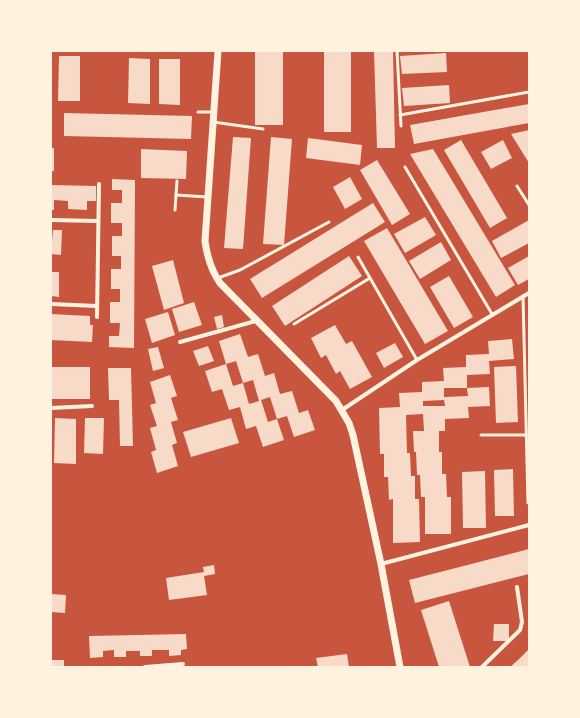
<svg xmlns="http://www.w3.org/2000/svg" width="580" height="718" viewBox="0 0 580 718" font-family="Montserrat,sans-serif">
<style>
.building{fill:#f7dbc8;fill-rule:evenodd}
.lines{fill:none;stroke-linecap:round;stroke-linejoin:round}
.service{stroke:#fff3e0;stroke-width:3}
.minor{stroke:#fff3e0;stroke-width:4}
.tertiary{stroke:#fff3e0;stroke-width:7}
</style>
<rect width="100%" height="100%" fill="#c8553d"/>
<g class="building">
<rect x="255" y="51" width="28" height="74"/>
<rect x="324" y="51" width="27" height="81"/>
<polygon points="374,51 393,51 395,148 377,148"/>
<polygon points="446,53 447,72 402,74 400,56"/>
<polygon points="59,56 80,56 80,101 58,101"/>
<polygon points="129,58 150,59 150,104 128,103"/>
<polygon points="159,59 180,59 180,105 159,104"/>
<polygon points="449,85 450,103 404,106 402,88"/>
<polygon points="529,104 529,123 414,144 410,125"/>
<polygon points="64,113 192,116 191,139 64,136"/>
<polygon points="529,130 529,163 511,134"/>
<polygon points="233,137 251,138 243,249 224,248"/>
<polygon points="271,137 292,139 284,245 263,244"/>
<polygon points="308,138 362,145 360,165 306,158"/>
<polygon points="461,140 507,218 490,228 444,150"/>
<polygon points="503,140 512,158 491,169 481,152"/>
<rect x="51" y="148" width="3" height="23"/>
<polygon points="141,149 187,151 186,179 141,178"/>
<polygon points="433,149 515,285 496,297 410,154"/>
<polygon points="377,160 410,214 392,225 360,170"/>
<polygon points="350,177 362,199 345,209 333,187"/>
<polygon points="112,179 135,180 134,348 109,347 109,336 119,336 120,323 110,323 110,302 120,302 120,289 111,289 111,269 121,269 121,256 112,256 112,236 122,236 122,223 111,223 111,203 122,203 122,190 112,190"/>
<polygon points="51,185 96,186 96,201 87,201 87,210 68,209 68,201 54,200 54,210 51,210"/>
<polygon points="373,203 385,222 262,298 250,279"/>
<polygon points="425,217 436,235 405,253 394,234"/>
<polygon points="529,220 529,243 501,258 492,241"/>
<polygon points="387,228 448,331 425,344 364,241"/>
<polygon points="53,230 62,230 61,255 51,254"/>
<polygon points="441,242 451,260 420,279 409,261"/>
<polygon points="349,256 362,276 285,326 272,306"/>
<polygon points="529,256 529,279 518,285 508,268"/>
<polygon points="173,260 184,303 164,310 152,266"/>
<polygon points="51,272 59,272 59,297 51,296"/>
<polygon points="449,276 473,317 454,328 430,287"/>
<polygon points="194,302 202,325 179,332 172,309"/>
<polygon points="168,312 175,335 152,343 145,319"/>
<polygon points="51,314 90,316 90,325 93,325 92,342 51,340"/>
<polygon points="222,315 224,327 217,329 214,317"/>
<polygon points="335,325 346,344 352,341 372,377 350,389 340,371 336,374 326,355 321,358 311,338"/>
<path d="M240,334L248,357L258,354L265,376L274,373L280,394L292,391L299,413L308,410L315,430L294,437L287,416L277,419L284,440L263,447L256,426L246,429L240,407L229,410L222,389L212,392L205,371L226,364L233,386L243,383L249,404L259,401L253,380L243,383L236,361L226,364L219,341ZM270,397L277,419L268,422L261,400Z"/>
<path d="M512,339L514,359L489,361L490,374L467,375V388H444V397L468,396L467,388L489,387L490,406L468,407L469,418L445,419V431H439V452H442V474H446L447,497H451V534H425V497H421L420,475H417L416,452H414L413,431H424L423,414L406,415L407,453H410L411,476H415V499H419L420,542L393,543V499L389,500L388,477H384V454H380L379,408L400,407L399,393L422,392V382L444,381L443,368L466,367V355L489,354L488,341ZM444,400L445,406H423V401Z"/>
<polygon points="395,343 403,357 384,368 376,353"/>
<polygon points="208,346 214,361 199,366 193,351"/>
<polygon points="158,347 164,368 153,371 148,349"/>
<polygon points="516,366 518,422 496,423 494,367"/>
<rect x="51" y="367" width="39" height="32"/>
<polygon points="108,368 131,368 133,446 120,446 119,400 109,400"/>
<polygon points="170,375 177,396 171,398 178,420 171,422 177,443 172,445 178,466 157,473 151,452 156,450 150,428 157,426 150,405 156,403 150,382"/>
<polygon points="55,418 76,419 76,464 54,463"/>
<polygon points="85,418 104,418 103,454 84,453"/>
<polygon points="231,418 239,443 191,457 183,432"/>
<polygon points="513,469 514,516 495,516 494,470"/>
<polygon points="485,471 486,528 463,528 462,472"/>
<polygon points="529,549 529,574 415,603 409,580"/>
<polygon points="214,565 215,574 204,576 207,595 169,600 166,578 204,572 203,567"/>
<polygon points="51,594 66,595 65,613 51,612"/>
<polygon points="449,601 470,667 439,667 421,610"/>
<polygon points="494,624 509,624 509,641 493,641"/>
<polygon points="186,634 187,649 181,650 181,655 169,656 169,650 152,650 152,656 140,656 140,651 126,651 126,657 114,657 114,650 103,651 103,657 90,658 89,636"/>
<polygon points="529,649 529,667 510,667 518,660"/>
<polygon points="347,654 349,667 318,667 316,658"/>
<rect x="51" y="660" width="13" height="7"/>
</g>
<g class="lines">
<g class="service">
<polyline points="397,51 401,126"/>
<polyline points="198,112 214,112"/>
<polyline points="400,115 529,92"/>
<polyline points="213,122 263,129"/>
<polyline points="405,167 492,314"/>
<polyline points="517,186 529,205"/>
<polyline points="176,195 207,197"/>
<polyline points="175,210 177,181"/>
<polyline points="358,257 417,360"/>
<polyline points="218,278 240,270 329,222"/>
<polyline points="523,296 528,503"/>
<polyline points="294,324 370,278"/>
<polyline points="481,435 526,435"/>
</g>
<g class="minor">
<polyline points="51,220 98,221"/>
<polyline points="51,304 97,306"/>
<polyline points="97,317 99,184"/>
<polyline points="180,342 256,321"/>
<polyline points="51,408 92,406"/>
<polyline points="342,410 417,360 529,293"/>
<polyline points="381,564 529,525"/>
<polyline points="145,667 183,664"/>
<polyline points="482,667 520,630 522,622 517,587"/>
</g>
<path class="tertiary" d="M218,51L205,241C207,256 211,270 220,283L336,401L349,423L353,435L381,564L400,667"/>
</g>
<rect width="580" height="718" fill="none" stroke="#fff3e0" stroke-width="104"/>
</svg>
